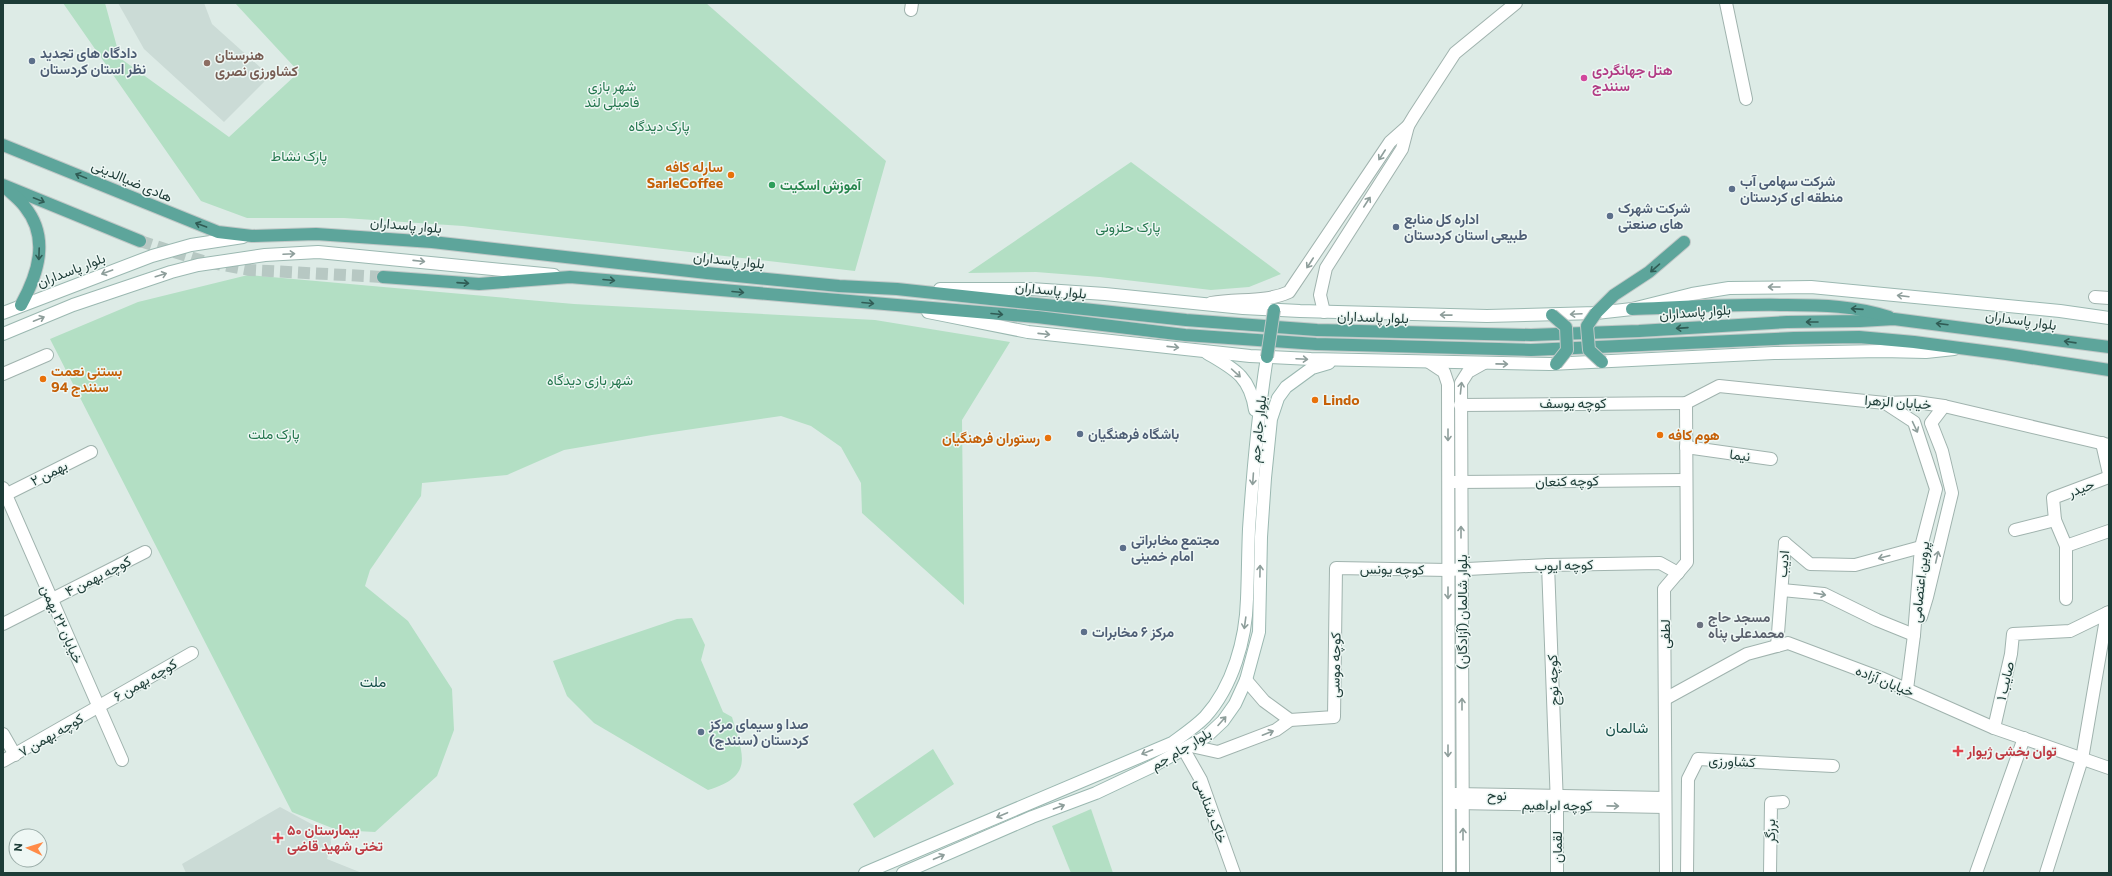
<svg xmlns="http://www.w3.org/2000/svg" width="2112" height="876" viewBox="0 0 2112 876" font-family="Commissioner,Vazirmatn,sans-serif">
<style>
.built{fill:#cbdbd6}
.green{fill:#b3dfc4}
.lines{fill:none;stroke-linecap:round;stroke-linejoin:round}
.primary-tunnel{stroke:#b7c8c3;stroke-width:12;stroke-dasharray:12 6;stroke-linecap:butt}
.street-casing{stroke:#a0b3ae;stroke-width:14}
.secondary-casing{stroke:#9bb8b1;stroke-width:14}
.primary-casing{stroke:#c0c8c7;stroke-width:14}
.street{stroke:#fff;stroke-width:12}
.secondary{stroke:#fff;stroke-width:12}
.primary{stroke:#5da59b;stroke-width:12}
.primary-bridge-casing{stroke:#c0c8c7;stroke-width:14;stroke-linecap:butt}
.primary-bridge{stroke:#5da59b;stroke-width:12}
.oneway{stroke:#8e9e9b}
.oneway2{stroke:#305c55}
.service-dot{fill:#5c6f8a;stroke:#eef7f4;stroke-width:1.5}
.education-dot{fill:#8d6e63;stroke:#eef7f4;stroke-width:1.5}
.hotel-dot{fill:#d1479c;stroke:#eef7f4;stroke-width:1.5}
.food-dot{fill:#e8710a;stroke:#eef7f4;stroke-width:1.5}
.leisure-dot{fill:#2e9e5b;stroke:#eef7f4;stroke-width:1.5}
.worship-dot{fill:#6b7280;stroke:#eef7f4;stroke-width:1.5}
.health-dot{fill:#e0444e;stroke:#eef7f4;stroke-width:1.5}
.labels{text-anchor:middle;stroke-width:3;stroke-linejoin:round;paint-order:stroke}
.service-label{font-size:14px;font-weight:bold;fill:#4e5e75;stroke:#eef7f4;text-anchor:start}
.education-label{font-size:14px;font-weight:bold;fill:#785e54;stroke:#eef7f4;text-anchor:start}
.hotel-label{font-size:14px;font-weight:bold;fill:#b23c85;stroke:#eef7f4;text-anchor:start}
.park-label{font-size:14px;fill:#24764e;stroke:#eef7f4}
.food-label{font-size:14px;font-weight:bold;fill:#c56008;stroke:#eef7f4;text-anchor:start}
.street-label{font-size:14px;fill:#1d3c37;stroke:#eef7f4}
.leisure-label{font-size:14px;font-weight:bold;fill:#27864d;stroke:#eef7f4;text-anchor:start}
.worship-label{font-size:14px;font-weight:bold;fill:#5b616d;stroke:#eef7f4;text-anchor:start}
.health-label{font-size:14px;font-weight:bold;fill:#be3a42;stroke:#eef7f4;text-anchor:start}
.neighbourhood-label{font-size:15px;fill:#184f49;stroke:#eef7f4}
</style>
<rect width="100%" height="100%" fill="#ddebe6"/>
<g class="built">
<polygon points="118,3 204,3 212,24 270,76 224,122 144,49"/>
<polygon points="280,807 330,834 331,843 327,859 362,873 186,873 182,864"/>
</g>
<g class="green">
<polygon points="63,3 105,3 120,58 229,137 299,72 235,3 706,3 886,161 855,271 463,226 344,218 247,218 201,201"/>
<polygon points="1131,162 1281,274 1249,287 1211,290 1100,277 1036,272 968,273"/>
<polygon points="248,275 574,304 875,320 1010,342 962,420 964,605 862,513 861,483 841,447 811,426 781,416 652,435 564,450 507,475 422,483 421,496 370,570 365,586 408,621 452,689 454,730 437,776 375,832 337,830 292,812 50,339 138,302"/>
<path d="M692,618L705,645L701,660L723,712L732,717C742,753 756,776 708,790L594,723L567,696L553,661L677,619Z"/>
<polygon points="933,749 954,784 874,838 853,804"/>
<polygon points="1091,809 1113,873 1071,873 1052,826"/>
</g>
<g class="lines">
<polyline class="primary-tunnel" points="140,241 206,262 250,270 383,277"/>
<g class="street-casing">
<g id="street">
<polyline points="1726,3 1746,99"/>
<polyline points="911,10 912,3"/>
<polyline points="2095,297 2109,298"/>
<path d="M1211,303C1237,298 1265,303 1289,292L1390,142L1408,126"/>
<polyline points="1324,312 1320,295 1326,268 1402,149 1408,126 1414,116 1455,53 1516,3"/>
<polyline points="1429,362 1444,372 1448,384 1449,873"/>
<polyline points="3,374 47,355"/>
<polyline points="1885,403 1914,422 1936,489 1921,547 1914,635 1907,689"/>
<polyline points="1460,405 1686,403 1719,386 1885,403 1916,402 1944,406 2109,445"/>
<polyline points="2102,443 2109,474"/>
<polyline points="1686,447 1771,459"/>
<polyline points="1454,482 1686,480"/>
<polyline points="3,488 122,760"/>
<polyline points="3,496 91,452"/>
<polyline points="2015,530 2055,520"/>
<polyline points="1785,543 1810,564 1855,565 1921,547"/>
<polyline points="2066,546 2109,531"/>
<polyline points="1548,565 1557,805 1557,873"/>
<polyline points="1782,590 1824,594 1877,620 1914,635"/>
<polyline points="2066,599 2066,546 2055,520 2053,498 2109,477"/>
<polyline points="1921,617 1927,597 1952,493 1942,451 1931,423 1944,406"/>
<polyline points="3,624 145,552"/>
<polyline points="1777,646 1785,543"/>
<polyline points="1246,680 1264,701 1290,720"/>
<polyline points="1665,699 1747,654 1788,643 1881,678 1994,728 2109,768"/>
<polyline points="1994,728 2011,654 2013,634 2070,631 2109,612"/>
<polyline points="3,734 15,755"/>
<polyline points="1191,746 1218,752 1276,730 1290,720 1334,717 1336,568 1448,570 1548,565 1660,563 1678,573"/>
<polyline points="1184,750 1201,780 1234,873"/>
<polyline points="3,761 192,653"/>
<polyline points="1455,794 1665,798"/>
<polyline points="1456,803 1665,807"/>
<polyline points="1463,873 1461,383 1468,372 1484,363"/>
<polyline points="1666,873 1664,589 1687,562 1686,403"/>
<polyline points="1687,873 1688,779 1698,759 1833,766"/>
<polyline points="1770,873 1771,803 1783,802"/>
<polyline points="1976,873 2024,738"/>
<polyline points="2046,873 2082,759 2107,613"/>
</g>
</g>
<g class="secondary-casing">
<g id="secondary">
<polyline points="940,289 1031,289 1105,294 1243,308 1300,311 1487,316 1596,313 1632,309 1692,294 1729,288 1811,287 2060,311 2109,318"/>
<polyline points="928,312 1028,332 1250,356 1311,359 1550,364 1774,353 1881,351 1926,352 1954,349"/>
<polyline points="3,313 152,256 191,245 243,237"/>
<polyline points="3,334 73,305 171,272 198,265 265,255 318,252 554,275"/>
<path d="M1207,353C1234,369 1250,376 1255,410"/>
<path d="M865,873L1172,743C1183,735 1195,727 1205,717C1233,686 1246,639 1247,599C1248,576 1248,552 1249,529C1253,471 1258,414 1267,357"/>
<polyline points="903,873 1032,817 1096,793 1153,766 1207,736 1223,721 1235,704 1246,680 1259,632 1261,537 1265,478 1271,419 1278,398 1286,387 1312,368 1329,363"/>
</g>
</g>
<g class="primary-casing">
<g id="primary">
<polyline points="3,145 218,232 252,236 316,234 432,242 707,273 839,286 897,289 1186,320 1317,330 1531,335 1639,331 1787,322 1860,321 1894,319 2109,347"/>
<polyline points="3,185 140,241"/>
<path d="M7,189C13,195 20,200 25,207C50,238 38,274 21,305"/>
<polyline points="383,277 479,284 570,277 1037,317 1185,335 1316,344 1531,350 1794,338 1859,337 1914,342 2006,354 2109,370"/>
<path d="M1632,309C1684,307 1735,304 1787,305C1822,305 1856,306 1889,317"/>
<polyline points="1596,313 1614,295 1649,272 1684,242"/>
</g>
</g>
<use href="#street" class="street"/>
<use href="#secondary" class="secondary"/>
<use href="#primary" class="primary"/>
<g class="primary-bridge-casing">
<g id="primary-bridge">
<polyline points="1596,313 1587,326 1589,350 1602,362"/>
<polyline points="1552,315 1566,327 1567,350 1556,364"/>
<polyline points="1267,357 1274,310"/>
</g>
</g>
<use href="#primary-bridge" class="primary-bridge"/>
</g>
<defs><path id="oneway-shaft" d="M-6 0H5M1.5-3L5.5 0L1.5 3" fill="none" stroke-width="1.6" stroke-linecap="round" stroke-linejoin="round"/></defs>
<g class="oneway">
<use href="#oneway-shaft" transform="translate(1382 155) rotate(123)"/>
<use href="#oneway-shaft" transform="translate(1367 202) rotate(-57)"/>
<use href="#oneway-shaft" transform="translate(289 254) rotate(-3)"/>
<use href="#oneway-shaft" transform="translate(419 261) rotate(6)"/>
<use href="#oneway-shaft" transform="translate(1310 263) rotate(123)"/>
<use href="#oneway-shaft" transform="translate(107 272) rotate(160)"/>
<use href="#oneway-shaft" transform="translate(161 275) rotate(-17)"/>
<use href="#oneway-shaft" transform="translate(1774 287) rotate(-180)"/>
<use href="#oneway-shaft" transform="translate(1903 296) rotate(-173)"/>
<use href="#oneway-shaft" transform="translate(1576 314) rotate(177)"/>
<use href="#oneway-shaft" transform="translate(1446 315) rotate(-179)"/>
<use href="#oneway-shaft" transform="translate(39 319) rotate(-22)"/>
<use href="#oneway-shaft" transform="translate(1044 334) rotate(6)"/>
<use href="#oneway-shaft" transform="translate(1173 347) rotate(6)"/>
<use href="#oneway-shaft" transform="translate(1302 359) rotate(3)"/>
<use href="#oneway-shaft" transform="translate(1502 364) rotate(1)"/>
<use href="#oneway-shaft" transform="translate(1236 373) rotate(42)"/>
<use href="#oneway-shaft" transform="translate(1461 388) rotate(-84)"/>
<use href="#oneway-shaft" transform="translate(1915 427) rotate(65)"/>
<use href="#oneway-shaft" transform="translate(1448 435) rotate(90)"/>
<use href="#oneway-shaft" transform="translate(1253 479) rotate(94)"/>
<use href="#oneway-shaft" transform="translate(1461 532) rotate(-90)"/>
<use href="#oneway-shaft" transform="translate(1884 557) rotate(165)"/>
<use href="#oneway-shaft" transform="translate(1937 557) rotate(-77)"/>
<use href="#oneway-shaft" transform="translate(1260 571) rotate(-89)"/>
<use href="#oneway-shaft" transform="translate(1448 593) rotate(90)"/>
<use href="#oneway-shaft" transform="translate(1820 594) rotate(10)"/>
<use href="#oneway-shaft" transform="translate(1245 623) rotate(98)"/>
<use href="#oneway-shaft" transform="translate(1462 704) rotate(-90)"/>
<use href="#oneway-shaft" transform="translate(1222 721) rotate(-48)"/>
<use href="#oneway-shaft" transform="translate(1268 733) rotate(-21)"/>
<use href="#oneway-shaft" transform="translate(1448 751) rotate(90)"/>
<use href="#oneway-shaft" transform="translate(1147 752) rotate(158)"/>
<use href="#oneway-shaft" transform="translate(1613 806) rotate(1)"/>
<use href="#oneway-shaft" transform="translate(1059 807) rotate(-20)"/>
<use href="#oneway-shaft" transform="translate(1002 815) rotate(157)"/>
<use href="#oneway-shaft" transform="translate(1463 834) rotate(-90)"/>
<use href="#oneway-shaft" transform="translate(939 857) rotate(-23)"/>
</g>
<g class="oneway2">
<use href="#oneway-shaft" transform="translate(81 176) rotate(-158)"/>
<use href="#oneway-shaft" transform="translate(39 200) rotate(22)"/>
<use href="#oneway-shaft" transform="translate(201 225) rotate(-160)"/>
<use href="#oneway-shaft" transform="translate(39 254) rotate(92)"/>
<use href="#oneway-shaft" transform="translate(1655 268) rotate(139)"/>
<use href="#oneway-shaft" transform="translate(609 280) rotate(5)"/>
<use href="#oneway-shaft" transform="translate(463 283) rotate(4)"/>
<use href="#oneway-shaft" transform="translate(738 292) rotate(5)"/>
<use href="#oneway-shaft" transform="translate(868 303) rotate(5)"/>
<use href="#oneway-shaft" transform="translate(1857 309) rotate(-176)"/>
<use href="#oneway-shaft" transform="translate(997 314) rotate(5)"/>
<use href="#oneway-shaft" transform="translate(1812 322) rotate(180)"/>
<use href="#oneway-shaft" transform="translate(1942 324) rotate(-173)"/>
<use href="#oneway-shaft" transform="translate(1682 328) rotate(176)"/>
<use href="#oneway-shaft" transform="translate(2070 342) rotate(-172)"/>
</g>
<g class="service-dot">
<circle cx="32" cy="61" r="4"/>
<circle cx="1732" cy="189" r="4"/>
<circle cx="1610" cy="216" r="4"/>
<circle cx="1396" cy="227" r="4"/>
<circle cx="1080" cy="434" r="4"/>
<circle cx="1123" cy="548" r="4"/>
<circle cx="1084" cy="632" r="4"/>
<circle cx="701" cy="732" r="4"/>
</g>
<circle class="education-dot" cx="207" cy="63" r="4"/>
<circle class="hotel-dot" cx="1584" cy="78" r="4"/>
<g class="food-dot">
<circle cx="731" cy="175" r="4"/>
<circle cx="43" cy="379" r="4"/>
<circle cx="1315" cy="400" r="4"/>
<circle cx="1660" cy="435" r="4"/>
<circle cx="1048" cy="438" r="4"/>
</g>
<circle class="leisure-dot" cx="772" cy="185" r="4"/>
<circle class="worship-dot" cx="1700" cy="625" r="4"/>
<g class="health-dot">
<path d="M1956 745h4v4h4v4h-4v4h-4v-4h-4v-4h4z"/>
<path d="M276 832h4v4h4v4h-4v4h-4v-4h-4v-4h4z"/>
</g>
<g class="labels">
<g class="service-label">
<text x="40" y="58">دادگاه های تجدید<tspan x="40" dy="16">نظر استان کردستان</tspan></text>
<text x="1740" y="186">شرکت سهامی آب<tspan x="1740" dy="16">منطقه ای کردستان</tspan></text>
<text x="1618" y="213">شرکت شهرک<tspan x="1618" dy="16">های صنعتی</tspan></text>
<text x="1404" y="224">اداره کل منابع<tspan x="1404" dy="16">طبیعی استان کردستان</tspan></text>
<text x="1088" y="439">باشگاه فرهنگیان</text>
<text x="1131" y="545">مجتمع مخابراتی<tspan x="1131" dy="16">امام خمینی</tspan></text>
<text x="1092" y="637">مرکز ۶ مخابرات</text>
<text x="709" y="729">صدا و سیمای مرکز<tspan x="709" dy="16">کردستان (سنندج)</tspan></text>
</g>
<g class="education-label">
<text x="215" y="60">هنرستان<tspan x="215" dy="16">کشاورزی نصری</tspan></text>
</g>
<g class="hotel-label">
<text x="1592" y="75">هتل جهانگردی<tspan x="1592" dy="16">سنندج</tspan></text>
</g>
<g class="park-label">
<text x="612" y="91">شهر بازی<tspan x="612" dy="16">فامیلی لند</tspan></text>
<text x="659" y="131">پارک دیدگاه</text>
<text x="299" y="161">پارک نشاط</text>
<text x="1128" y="232">پارک حلزونی</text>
<text x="590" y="385">شهر بازی دیدگاه</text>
<text x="274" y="439">پارک ملت</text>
</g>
<g class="food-label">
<text x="723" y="172" text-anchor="end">سارله کافه<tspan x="723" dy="16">SarleCoffee</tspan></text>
<text x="51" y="376">بستنی نعمت<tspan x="51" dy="16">سنندج 94</tspan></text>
<text x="1323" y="405">Lindo</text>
<text x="1668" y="440">هوم کافه</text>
<text x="1040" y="443" text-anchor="end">رستوران فرهنگیان</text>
</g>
<g class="street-label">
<text transform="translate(132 181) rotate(23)" y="5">هادی ضیاالدینی</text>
<text transform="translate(406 225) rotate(5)" y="5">بلوار پاسداران</text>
<text transform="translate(729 260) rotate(6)" y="5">بلوار پاسداران</text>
<text transform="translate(71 270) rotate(-21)" y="5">بلوار پاسداران</text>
<text transform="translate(1051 290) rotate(6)" y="5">بلوار پاسداران</text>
<text transform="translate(1695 312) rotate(-4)" y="5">بلوار پاسداران</text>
<text transform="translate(1373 317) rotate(2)" y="5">بلوار پاسداران</text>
<text transform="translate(2021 320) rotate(8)" y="5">بلوار پاسداران</text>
<text transform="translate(1898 402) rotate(4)" y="5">خیابان الزهرا</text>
<text x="1573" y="408">کوچه یوسف</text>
<text transform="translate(1258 429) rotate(-84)" y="5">بلوار جام جم</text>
<text transform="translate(1740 455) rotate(7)" y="5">نیما</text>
<text transform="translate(49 473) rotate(-27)" y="5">بهمن ۲</text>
<text transform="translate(1567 481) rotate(-1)" y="5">کوچه کنعان</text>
<text transform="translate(2081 488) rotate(-21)" y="5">حیدر</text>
<text transform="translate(1783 564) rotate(-85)" y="5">ادیب</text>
<text transform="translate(1564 565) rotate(-1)" y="5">کوچه ایوب</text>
<text transform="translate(1392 569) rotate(1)" y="5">کوچه یونس</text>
<text transform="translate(98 576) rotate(-27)" y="5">کوچه بهمن ۴</text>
<text transform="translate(1920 582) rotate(-84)" y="5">پروین اعتصامی</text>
<text transform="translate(1462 612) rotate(-90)" y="5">بلوار شالمان (آزادگان)</text>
<text transform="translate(62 624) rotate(66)" y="5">خیابان ۲۲ بهمن</text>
<text transform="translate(1665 634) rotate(-90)" y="5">لطفی</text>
<text transform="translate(1335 665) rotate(-89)" y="5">کوچه موسی</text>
<text transform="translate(145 680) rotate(-30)" y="5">کوچه بهمن ۶</text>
<text transform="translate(1553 680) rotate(-92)" y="5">کوچه نوح</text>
<text transform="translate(1885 681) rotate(22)" y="5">خیابان آزاده</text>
<text transform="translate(2005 681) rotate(-77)" y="5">صایب ۱</text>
<text transform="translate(51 735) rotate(-30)" y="5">کوچه بهمن ۷</text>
<text transform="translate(1181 749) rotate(-31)" y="5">بلوار جام جم</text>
<text transform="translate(1732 761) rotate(3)" y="5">کشاورزی</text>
<text transform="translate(1497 795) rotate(1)" y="5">نوح</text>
<text transform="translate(1557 805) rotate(1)" y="5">کوچه ابراهیم</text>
<text transform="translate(1211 811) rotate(69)" y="5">خاک شناسی</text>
<text transform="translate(1770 831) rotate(-90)" y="5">برزگر</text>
<text transform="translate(1557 847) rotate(-90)" y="5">لقمان</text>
</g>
<g class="leisure-label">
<text x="780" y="190">آموزش اسکیت</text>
</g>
<g class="worship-label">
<text x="1708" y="622">مسجد حاج<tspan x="1708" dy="16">محمدعلی پناه</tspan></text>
</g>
<g class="health-label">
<text x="1967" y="756">توان بخشی ژیوار</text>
<text x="287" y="835">بیمارستان ۵۰<tspan x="287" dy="16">تختی شهید قاضی</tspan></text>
</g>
<g class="neighbourhood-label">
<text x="373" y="687">ملت</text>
<text x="1627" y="733">شالمان</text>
</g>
</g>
<rect width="2112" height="876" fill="none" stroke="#1d3c37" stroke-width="8"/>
<g transform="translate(28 848) rotate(274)"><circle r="19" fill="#eef7f4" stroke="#9aaca8"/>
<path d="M0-3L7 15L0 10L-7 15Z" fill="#ff8b47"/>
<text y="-6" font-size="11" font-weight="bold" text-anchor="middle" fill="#1d3c37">N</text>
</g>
</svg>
